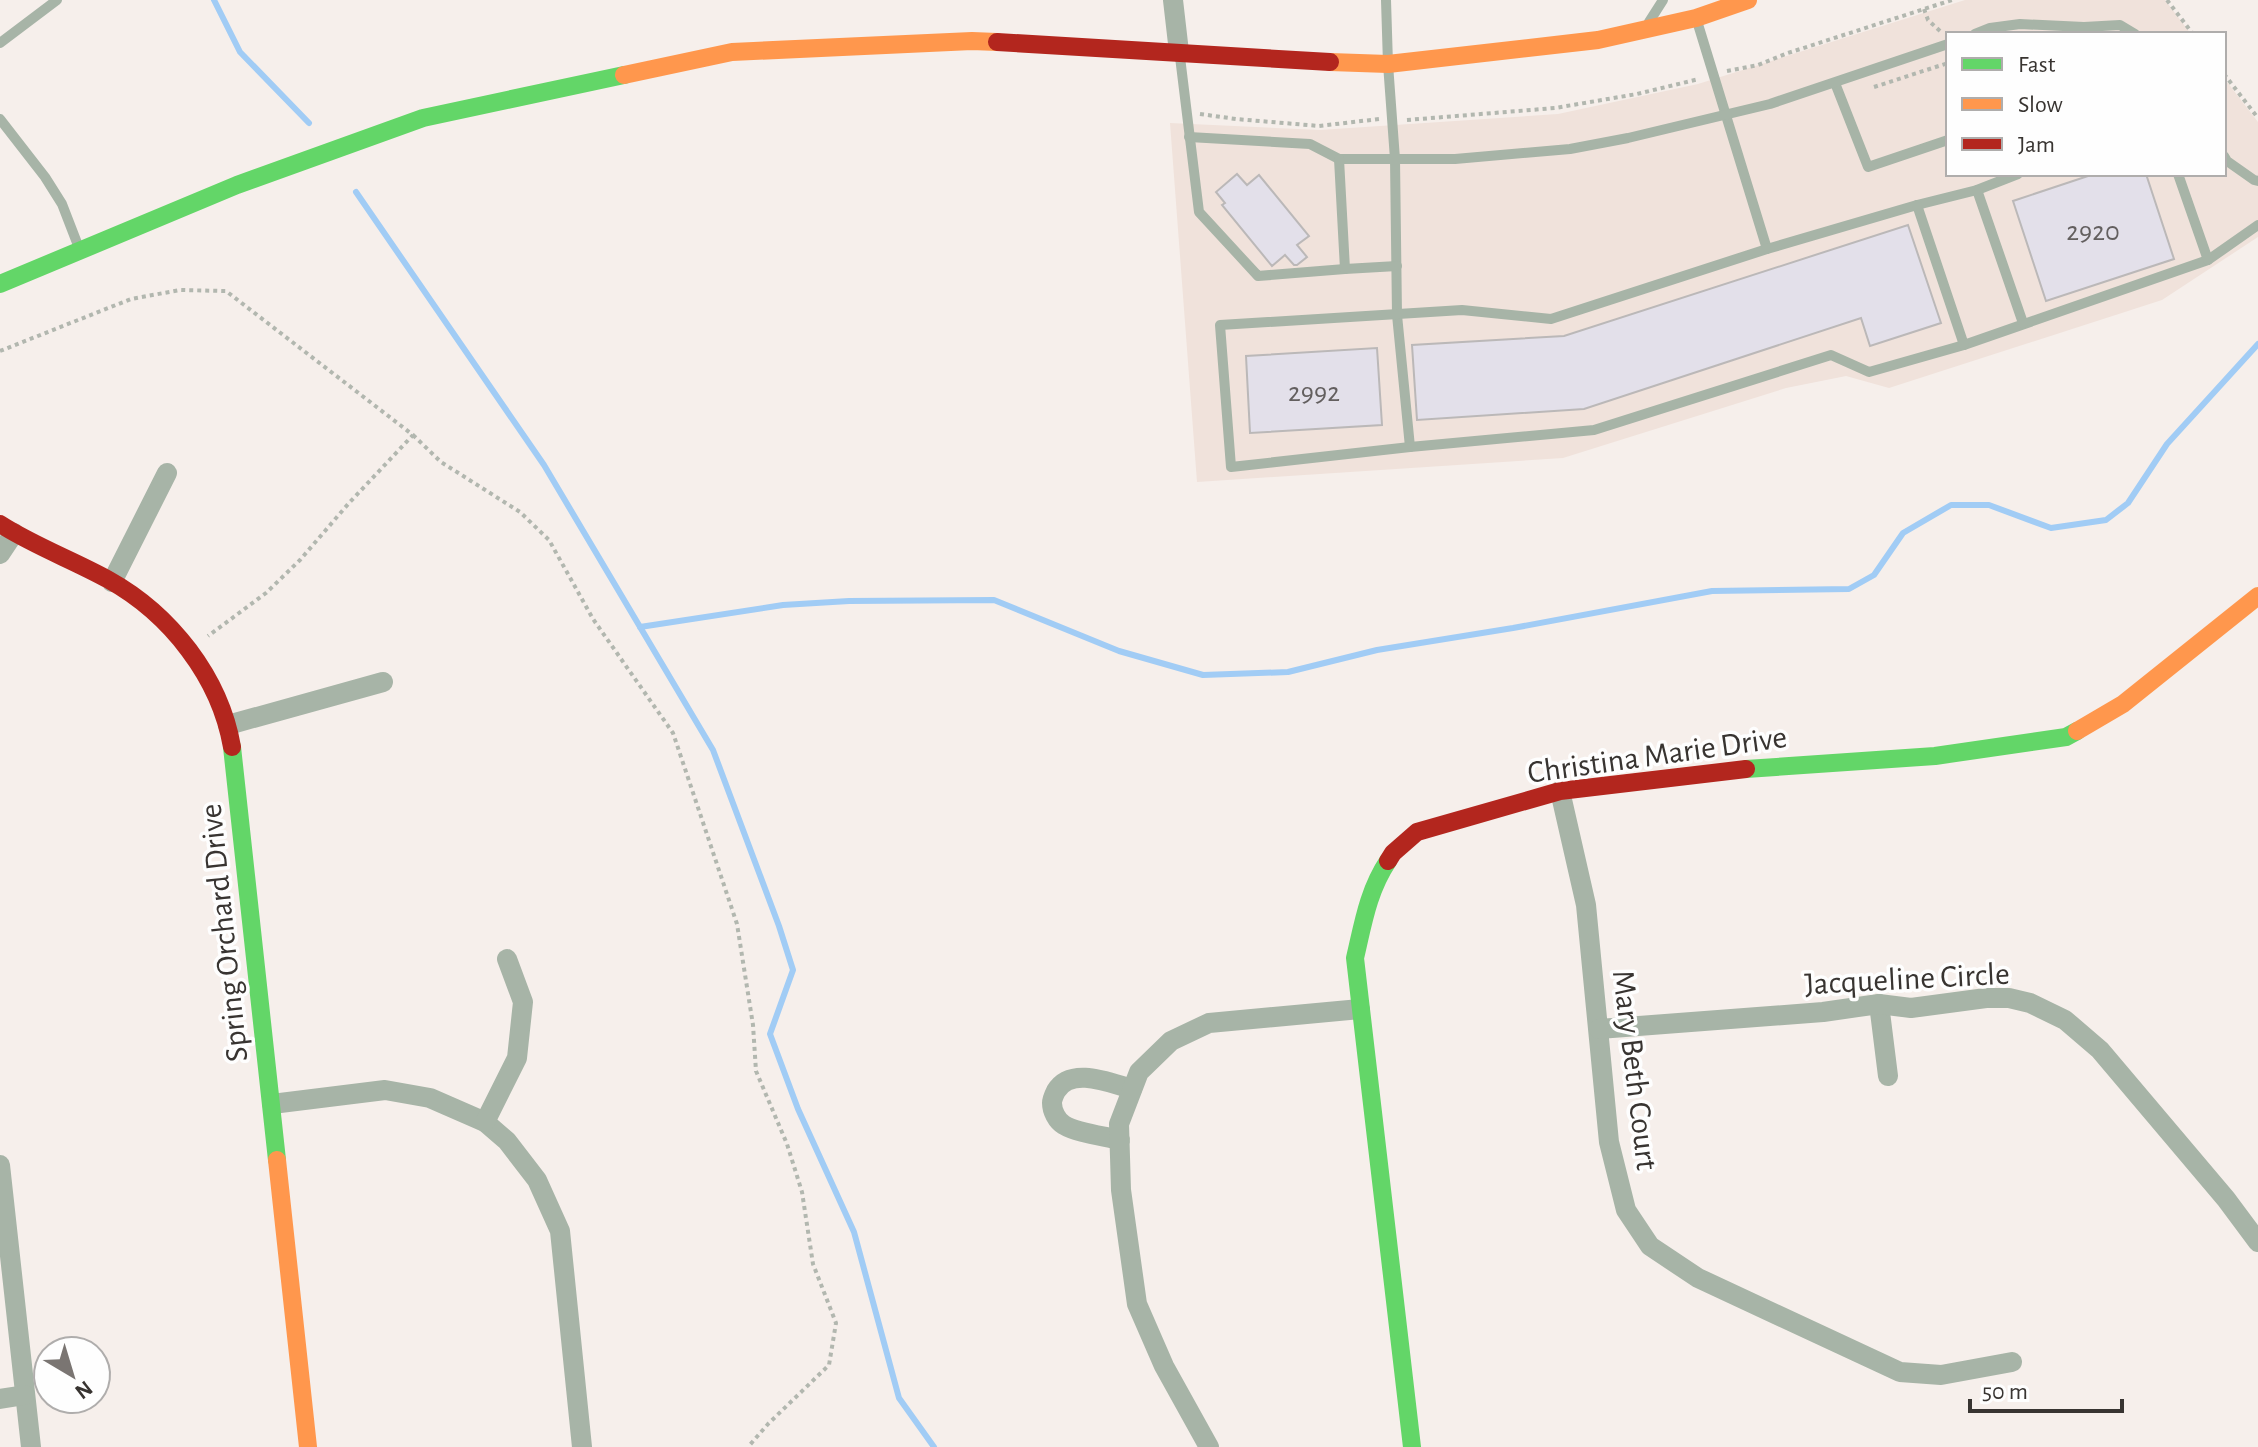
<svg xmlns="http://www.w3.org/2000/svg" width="2258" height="1447" viewBox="0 0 2258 1447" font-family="'Alegreya Sans',sans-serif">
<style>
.built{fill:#f0e2db}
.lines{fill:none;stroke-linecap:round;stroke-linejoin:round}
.stream{stroke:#a1ccf5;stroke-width:6}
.building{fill:#e3e0ea;stroke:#bbb8b8;stroke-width:2}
.path{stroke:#b2b7af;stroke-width:4;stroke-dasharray:4 4;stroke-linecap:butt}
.lane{stroke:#a7b4a7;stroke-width:10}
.street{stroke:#a7b4a7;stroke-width:20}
.fast{stroke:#63d668;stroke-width:18}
.slow{stroke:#ff974d;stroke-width:18}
.jam{stroke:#b3261e;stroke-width:18}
.labels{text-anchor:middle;stroke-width:7;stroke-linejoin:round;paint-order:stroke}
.number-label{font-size:28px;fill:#635f5f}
.street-label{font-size:32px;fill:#383431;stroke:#fefefe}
</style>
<rect width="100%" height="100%" fill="#f6efeb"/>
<polygon class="built" points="1965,0 2165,0 2191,34 1948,34 1948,174 2224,174 2224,78 2258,122 2258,237 2162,300 1889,388 1846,376 1786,388 1563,458 1197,482 1170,123 1320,130 1558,114 1698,84"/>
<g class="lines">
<g class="stream">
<polyline points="214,0 240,52 309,123"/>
<polyline points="356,192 544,465 713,750 779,926 793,970 770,1034 798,1109 854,1232 899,1398 934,1447"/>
<polyline points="640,627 783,605 849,601 994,600 1119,651 1203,675 1288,672 1377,650 1513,628 1712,591 1849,589 1874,575 1903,533 1951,505 1989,505 2051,528 2106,520 2128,503 2167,444 2258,344"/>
</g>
</g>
<g class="building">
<polygon points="1237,174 1247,185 1259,175 1309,236 1297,245 1307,257 1297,265 1294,265 1285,255 1272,266 1222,205 1225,203 1216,192"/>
<polygon points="2094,174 2146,174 2174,259 2046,301 2013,201"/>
<polygon points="1908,225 1941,323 1870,346 1861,318 1584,409 1417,420 1412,345 1564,336"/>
<polygon points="1377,348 1382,425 1250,433 1246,356"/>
</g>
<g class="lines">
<g class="path">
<polyline points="2167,0 2193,34"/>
<polyline points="1924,9 1928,20 1941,32"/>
<polyline points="1727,71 1758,65 1788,53 1952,0"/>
<polyline points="2224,74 2258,118"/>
<polyline points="1874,87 1948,63"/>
<polyline points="1200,114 1236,119 1319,126 1379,119"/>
<polyline points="1407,120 1555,108 1637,94 1699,79"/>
<polyline points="0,351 131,299 180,290 226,291 413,435 349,503 300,560 266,593 208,636"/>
<polyline points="413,435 441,462 520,512 549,540 593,619 673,733 737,924 753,1025 756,1071 787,1144 802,1192 813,1264 836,1323 829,1365 768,1424 748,1447"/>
</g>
<g class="lane">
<polyline points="1386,0 1388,64 1395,159 1397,315 1410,447"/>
<polyline points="1697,21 1767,249"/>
<polyline points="1649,22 1663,0"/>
<polyline points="1975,34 1990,28 2020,24 2084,27 2120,25 2135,34"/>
<polyline points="0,43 57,0"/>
<polyline points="1180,57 1199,212 1258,276 1345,269"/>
<polyline points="1835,83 1868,167 1948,140"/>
<polyline points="0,119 45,177 62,204 79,248"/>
<polyline points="1189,137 1310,144 1339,159 1455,159 1570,149 1628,138 1770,104 1948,44"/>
<polyline points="2224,156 2227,161 2254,180 2258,181"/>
<polyline points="1339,159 1345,269 1397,266"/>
<polyline points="2018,174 1977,190 1917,205 1767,249 1551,319 1462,310 1220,325 1231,467 1410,447 1594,430 1831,355 1869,372 1964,345 2208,260 2258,225"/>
<polyline points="2178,174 2208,260"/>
<polyline points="1977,190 2023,323"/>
<polyline points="1917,205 1964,345"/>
</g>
<g class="street">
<polyline points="1173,0 1179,52"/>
<polyline points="0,554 14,533"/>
<polyline points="112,582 167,473"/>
<polyline points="228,725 383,682"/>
<polyline points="1560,791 1586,905 1609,1142 1626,1210 1650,1246 1698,1278 1900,1372 1941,1375 2012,1362"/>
<polyline points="1879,1004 1888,1076"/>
<polyline points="1599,1029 1823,1012 1879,1004 1911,1008 1986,998 2009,998 2030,1003 2065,1020 2100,1050 2226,1199 2258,1242"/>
<polyline points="272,1104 385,1090 430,1098 485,1122 507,1141 537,1180 560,1231 582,1447"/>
<polyline points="485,1122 517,1058 523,1002 507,959"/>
<path d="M1120,1140C1104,1136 1077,1133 1064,1125C1057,1121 1052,1111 1052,1103C1052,1099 1054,1095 1056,1091C1071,1066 1110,1083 1132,1089"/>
<polyline points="0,1165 31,1447"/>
<polyline points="0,1399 25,1395"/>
<polyline points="1209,1447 1164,1366 1137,1304 1121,1190 1119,1124 1139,1072 1171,1041 1209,1023 1360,1009"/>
</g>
<g class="fast">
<polyline points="0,284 237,185 423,118 624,75"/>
<polyline points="232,747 277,1160"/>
<polyline points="1746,769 1935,756 2066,737 2077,731"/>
<path d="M1388,861C1368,891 1363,924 1355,958L1412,1447"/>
</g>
<g class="slow">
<polyline points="1330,62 1388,64 1598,40 1696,18 1748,0"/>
<polyline points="624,75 732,52 972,41 997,42"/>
<polyline points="2077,731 2123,704 2258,596"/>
<polyline points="277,1160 308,1447"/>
</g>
<g class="jam">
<polyline points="997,42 1330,62"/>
<path d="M0,524C34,546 73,560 109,580C170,614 220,677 232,747"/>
<polyline points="1388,861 1393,853 1417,832 1560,791 1746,769"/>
</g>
</g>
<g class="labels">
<g class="number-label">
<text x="2093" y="240">2920</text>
<text x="1314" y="401">2992</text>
</g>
<g class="street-label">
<text transform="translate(1657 754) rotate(-8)" y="11">Christina Marie Drive</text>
<text transform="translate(223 933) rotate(-96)" y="11">Spring Orchard Drive</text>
<text transform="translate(1907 978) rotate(-3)" y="11">Jacqueline Circle</text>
<text transform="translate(1636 1070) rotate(83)" y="11">Mary Beth Court</text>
</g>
</g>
<rect x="1946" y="32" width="280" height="144" fill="#fefefe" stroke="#afadac" stroke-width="2"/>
<rect x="1962" y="58" width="40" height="12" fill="#63d668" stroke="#afadac" stroke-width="2"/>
<text x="2018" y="72" font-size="24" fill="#383431">Fast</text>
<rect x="1962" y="98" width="40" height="12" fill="#ff974d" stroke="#afadac" stroke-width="2"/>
<text x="2018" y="112" font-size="24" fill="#383431">Slow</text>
<rect x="1962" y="138" width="40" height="12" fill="#b3261e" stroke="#afadac" stroke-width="2"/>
<text x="2018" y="152" font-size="24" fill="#383431">Jam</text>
<g transform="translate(72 1375) rotate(142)"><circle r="38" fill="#fefefe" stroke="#afadac" stroke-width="2"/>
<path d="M0-6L14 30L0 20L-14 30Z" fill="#7a7572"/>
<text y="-12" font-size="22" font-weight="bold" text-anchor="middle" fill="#383431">N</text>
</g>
<path d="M1970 1399v12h152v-12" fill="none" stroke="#383431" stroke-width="4"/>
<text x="1982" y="1399" font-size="24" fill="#383431" stroke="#fefefe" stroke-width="6" paint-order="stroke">50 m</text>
</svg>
